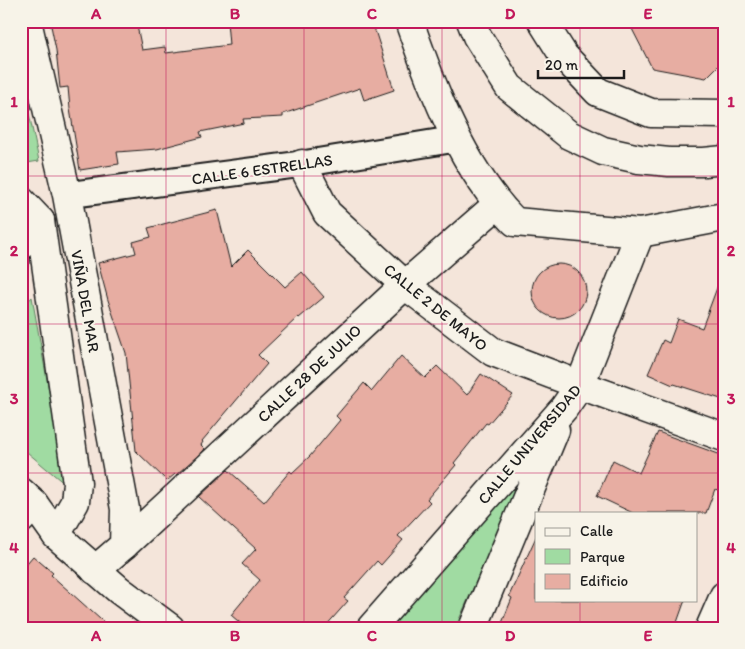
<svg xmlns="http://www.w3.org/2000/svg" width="745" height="649" viewBox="0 0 745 649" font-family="Itim,sans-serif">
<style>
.green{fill:#a0dba2;stroke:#5e7c5f}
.building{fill:#e7ada2;stroke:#1c1c1c}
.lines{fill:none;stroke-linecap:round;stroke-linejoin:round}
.pedestrian-casing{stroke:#1c1c1c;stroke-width:29}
.minor-casing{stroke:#1c1c1c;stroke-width:31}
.tertiary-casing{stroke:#1c1c1c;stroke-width:31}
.primary-casing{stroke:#1c1c1c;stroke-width:31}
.pedestrian{stroke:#f7f3e8;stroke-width:25}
.minor{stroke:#f7f3e8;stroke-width:28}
.tertiary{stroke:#f7f3e8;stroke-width:28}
.primary{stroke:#f7f3e8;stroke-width:28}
.grid{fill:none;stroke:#c2185b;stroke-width:1;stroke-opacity:0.55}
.labels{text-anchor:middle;stroke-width:4;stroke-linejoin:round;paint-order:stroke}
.street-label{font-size:16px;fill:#1c1c1c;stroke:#f7f3e8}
.neatline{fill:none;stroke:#c2185b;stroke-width:2}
.grid-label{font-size:16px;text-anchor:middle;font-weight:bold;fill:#c2185b}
</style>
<rect width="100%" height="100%" fill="#f4e5da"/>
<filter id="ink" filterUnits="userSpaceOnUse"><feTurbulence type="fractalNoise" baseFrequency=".02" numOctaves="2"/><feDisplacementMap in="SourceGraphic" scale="10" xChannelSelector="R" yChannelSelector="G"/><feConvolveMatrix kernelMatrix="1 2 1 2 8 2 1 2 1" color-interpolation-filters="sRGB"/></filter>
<g filter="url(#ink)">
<g class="green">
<polygon points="21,75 39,161 21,164"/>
<polygon points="32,297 66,485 21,447 21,309"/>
<polygon points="528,467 456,626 454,628 386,628"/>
</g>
<g class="building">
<polygon points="50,21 136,21 142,50 165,47 166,53 229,45 227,21 372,21 394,90 364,100 360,88 283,114 283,117 243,119 244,123 200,132 202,137 157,149 117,152 119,164 80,170 70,109 68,87 60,88 56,50"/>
<polygon points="628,21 724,21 724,60 706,78 652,68"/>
<polygon points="217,210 231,267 248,250 285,287 302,272 324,297 299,318 298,317 258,355 267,364 202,441 203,442 201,445 205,449 176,475 175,474 167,481 136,451 126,353 108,300 98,263 136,253 133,242 151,237 148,228"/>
<circle cx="559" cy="291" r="27"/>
<polygon points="721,277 724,277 724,400 674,384 673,385 648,374 663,340 669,343 678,319 702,328"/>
<polygon points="401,356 425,378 437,366 467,395 481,374 513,395 488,424 486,423 454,463 456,465 427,499 430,502 398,536 403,540 381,565 377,561 344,598 348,601 324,628 246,628 231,615 260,580 242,564 256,549 199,497 228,470 264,502 290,471 292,473 310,456 340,420 336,416 364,383 372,391"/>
<polygon points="658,432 724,456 724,492 715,489 706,513 633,513 597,496 613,460 639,473"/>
<polygon points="536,537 536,600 685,600 675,628 500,628 512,598 509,596"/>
<polygon points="33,556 53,573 51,575 110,628 21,628 21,570"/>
</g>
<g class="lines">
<g class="pedestrian-casing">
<polyline id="pedestrian" points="67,195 302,164 456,139"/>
</g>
<g class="minor-casing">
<g id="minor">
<polyline points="27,21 67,195 125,509 124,545 95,570"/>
<path d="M409,21C433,90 463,170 515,222L640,233L724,217"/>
<polyline points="542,21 564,56 598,92 651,113 724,114"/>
<polyline points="302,164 327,213 405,285 493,352 580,385 724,437"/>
<polyline points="21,201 40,221"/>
<polyline points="40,221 77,483 75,502 56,535"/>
<polyline points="21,245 40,221"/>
<polyline points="21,519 34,504"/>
<polyline points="124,545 405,285 498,204"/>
<polyline points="371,628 564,408 580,385 640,233"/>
<polyline points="473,628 555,430"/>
<polyline points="710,628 724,596"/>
</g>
</g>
<g class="tertiary-casing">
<polyline id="tertiary" points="21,492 34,504 56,535 119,590 170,628"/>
</g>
<g class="primary-casing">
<polyline id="primary" points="471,21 477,36 509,87 569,135 603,151 639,159 669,162 704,162 724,160"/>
</g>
<use href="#pedestrian" class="pedestrian"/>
<use href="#minor" class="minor"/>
<use href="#tertiary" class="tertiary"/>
<use href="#primary" class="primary"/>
</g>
</g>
<path class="grid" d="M166,21V628M304,21V628M442,21V628M580,21V513M21,176H724M21,324H724M21,473H724M580,600V628"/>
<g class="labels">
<g class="street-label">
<text transform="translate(262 169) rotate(-8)" y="6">CALLE 6 ESTRELLAS</text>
<text transform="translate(86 301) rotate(80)" y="6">VIÑA DEL MAR</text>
<text transform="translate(436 307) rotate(39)" y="6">CALLE 2 DE MAYO</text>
<text transform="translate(309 373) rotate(-43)" y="6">CALLE 28 DE JULIO</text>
<text transform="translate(529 444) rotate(-50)" y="6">CALLE UNIVERSIDAD</text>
</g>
</g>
<rect width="745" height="649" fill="none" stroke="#f7f3e8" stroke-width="55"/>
<rect x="535" y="512" width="162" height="90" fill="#f7f3e8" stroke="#9f9d96"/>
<rect x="545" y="528" width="25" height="8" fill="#f7f3e8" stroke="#9f9d96"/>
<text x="580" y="536" font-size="15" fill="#1c1c1c">Calle</text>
<rect x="545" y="549" width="25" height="15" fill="#a0dba2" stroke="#9f9d96"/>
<text x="580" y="562" font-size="15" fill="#1c1c1c">Parque</text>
<rect x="545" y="574" width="25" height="15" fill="#e7ada2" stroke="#9f9d96"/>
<text x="580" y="586" font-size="15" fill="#1c1c1c">Edificio</text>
<path d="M538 70v8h86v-8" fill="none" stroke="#1c1c1c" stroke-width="2.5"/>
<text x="545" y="70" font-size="15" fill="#1c1c1c" stroke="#f7f3e8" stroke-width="4" paint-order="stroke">20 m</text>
<rect x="28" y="28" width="690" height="594" class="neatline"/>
<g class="grid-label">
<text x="96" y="19">A</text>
<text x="235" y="19">B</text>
<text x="372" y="19">C</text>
<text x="510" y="19">D</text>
<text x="648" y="19">E</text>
<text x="14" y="107">1</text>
<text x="731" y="107">1</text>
<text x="14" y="256">2</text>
<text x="731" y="256">2</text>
<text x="14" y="404">3</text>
<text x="731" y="404">3</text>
<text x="14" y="553">4</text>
<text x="731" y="553">4</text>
<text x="96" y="641">A</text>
<text x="235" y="641">B</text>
<text x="372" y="641">C</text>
<text x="510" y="641">D</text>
<text x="648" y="641">E</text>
</g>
</svg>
